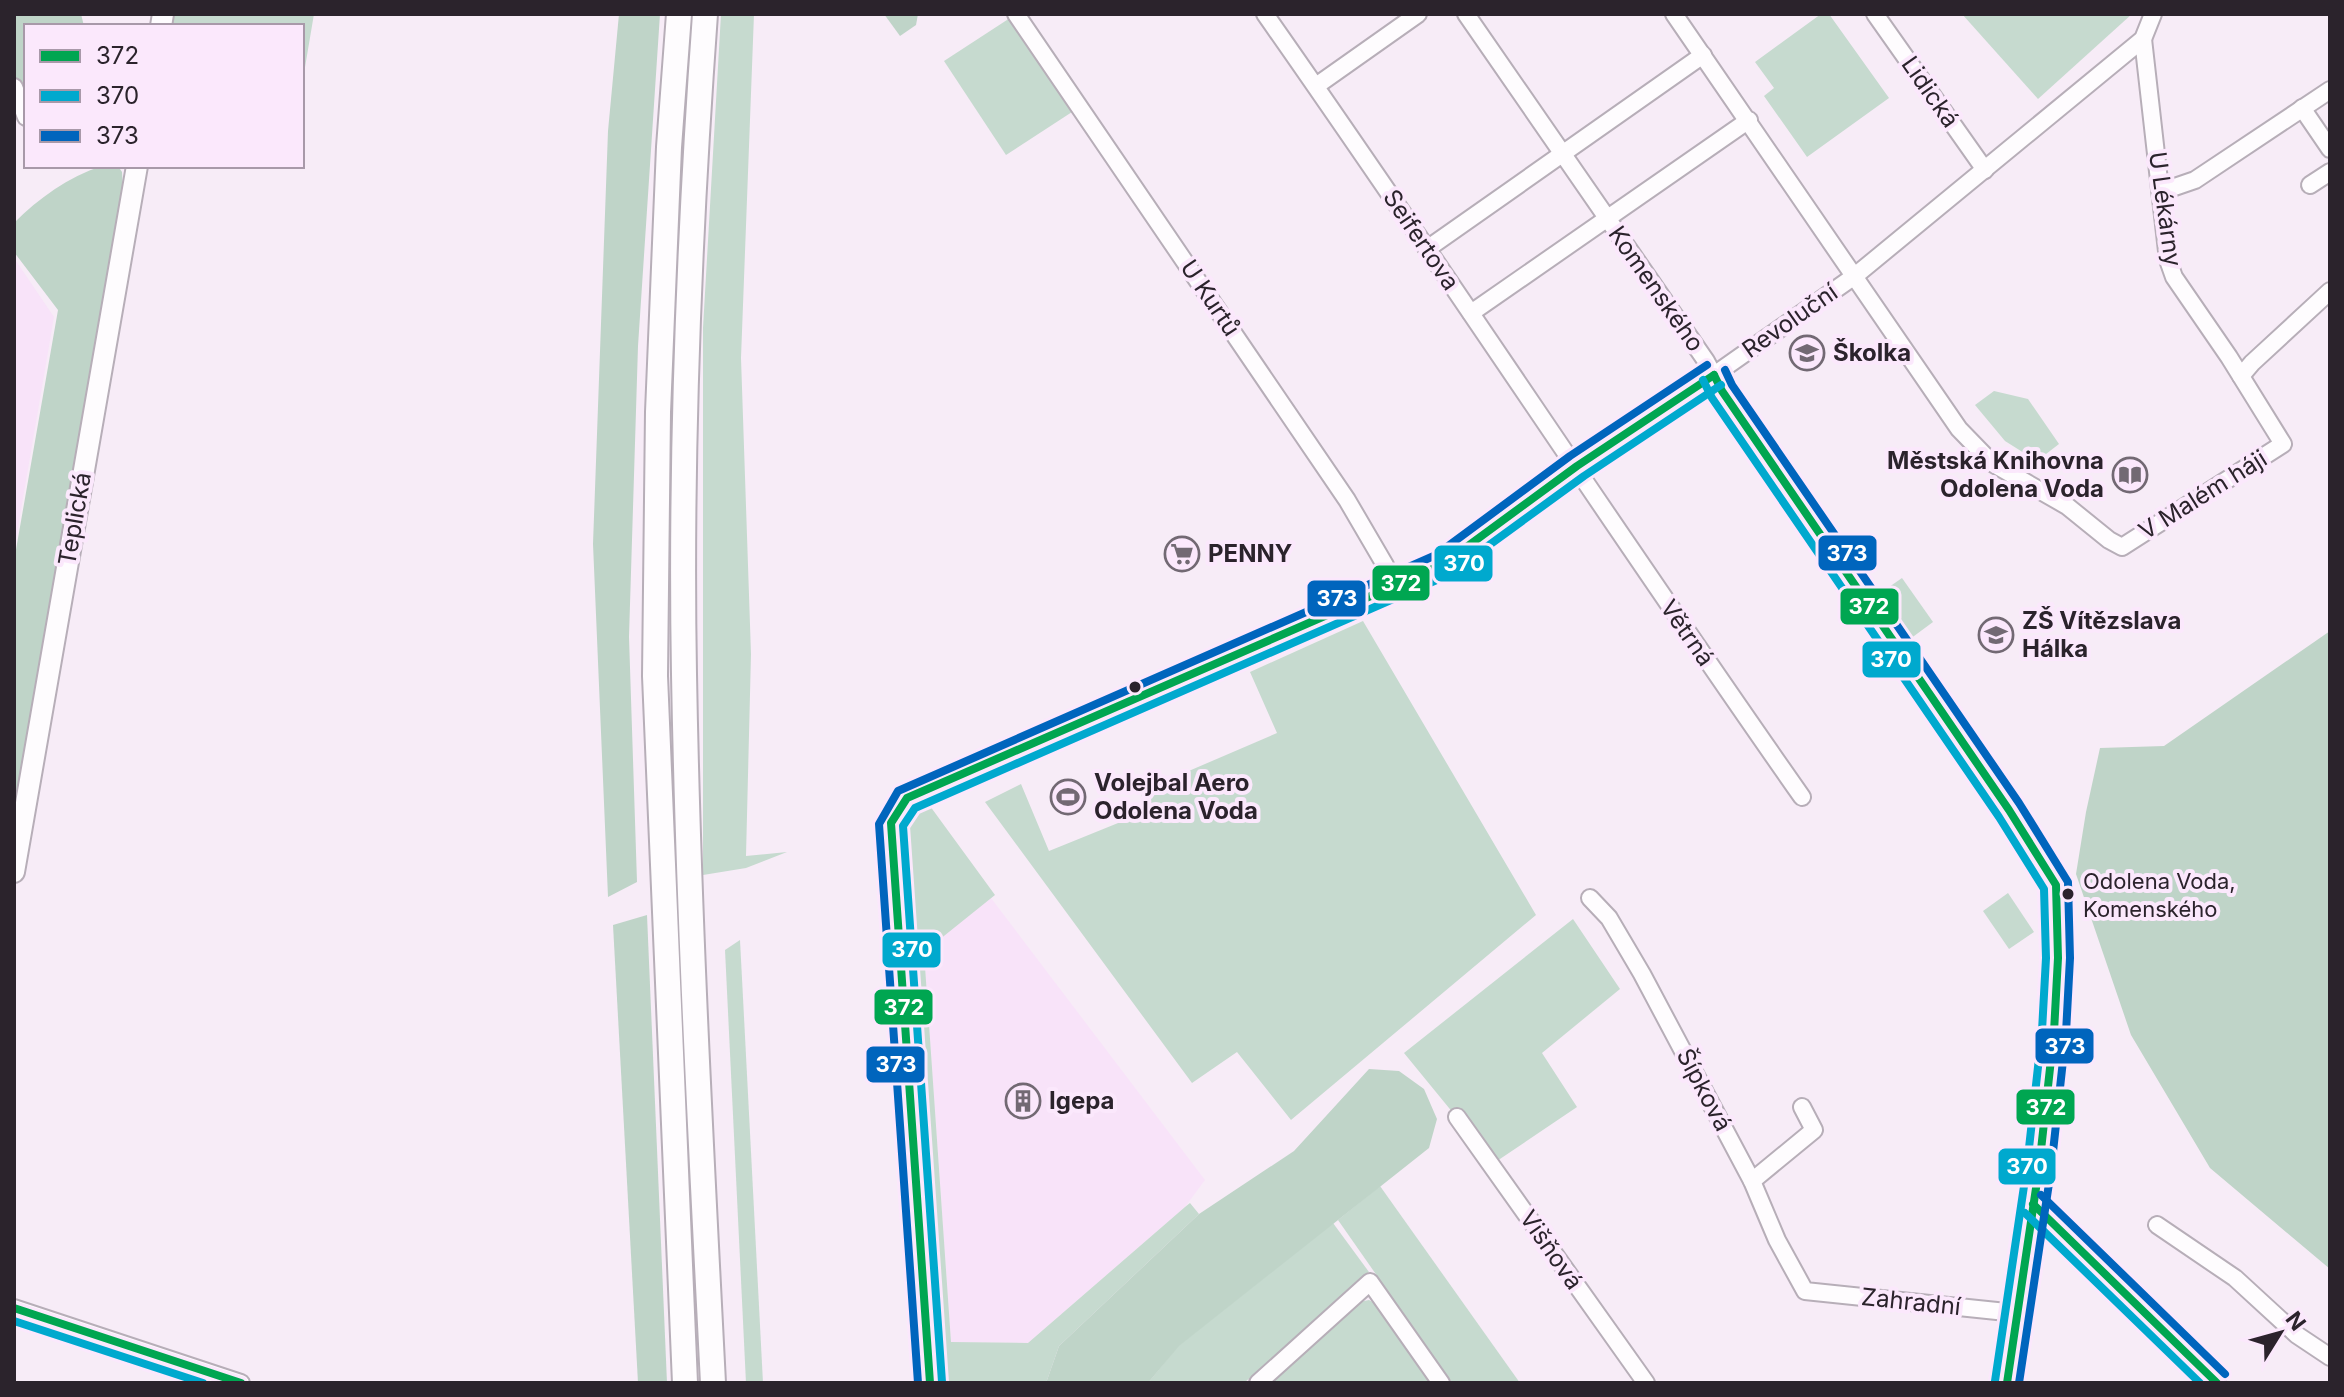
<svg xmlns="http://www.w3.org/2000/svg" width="2344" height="1397" viewBox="0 0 2344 1397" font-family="Inter,sans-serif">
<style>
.built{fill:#f8e3f9}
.green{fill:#c6dacf}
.forest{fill:#bfd4c8}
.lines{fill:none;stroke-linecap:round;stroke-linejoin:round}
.minor-casing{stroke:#b7aeb8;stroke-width:20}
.major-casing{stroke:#b7aeb8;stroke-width:24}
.highway-casing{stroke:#b7aeb8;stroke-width:28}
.minor{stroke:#fefcfe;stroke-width:16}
.major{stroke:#fefcfe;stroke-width:20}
.highway{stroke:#fefcfe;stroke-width:24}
.bus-1-casing{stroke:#fbe8fc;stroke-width:14}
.bus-2-casing{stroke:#fbe8fc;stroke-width:14}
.bus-3-casing{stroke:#fbe8fc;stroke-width:14}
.bus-1{stroke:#00a651;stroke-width:8}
.bus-2{stroke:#00a9ce;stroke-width:8}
.bus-3{stroke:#0065bd;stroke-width:8}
.bus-dot{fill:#2b232c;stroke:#fbe8fc;stroke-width:3}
.labels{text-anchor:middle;stroke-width:8;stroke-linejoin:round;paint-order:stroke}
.bus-label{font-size:22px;fill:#2b232c;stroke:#fbe8fc;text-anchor:start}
.street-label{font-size:24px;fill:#2b232c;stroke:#fbe8fc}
.poi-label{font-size:24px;font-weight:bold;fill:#2b232c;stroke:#fbe8fc;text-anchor:start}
.line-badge{stroke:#fbe8fc;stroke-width:3}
.badge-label{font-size:22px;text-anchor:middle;font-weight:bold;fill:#fff}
</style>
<rect width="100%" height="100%" fill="#f7ecf7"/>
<g class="built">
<polygon points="14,258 54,317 14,551"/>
<polygon points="991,898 1205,1180 1185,1207 1028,1343 951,1342 924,951"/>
</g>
<g class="green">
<polygon points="174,14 314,14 302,85 302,26 172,26"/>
<polygon points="721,14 754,14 741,358 751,654 746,856 787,852 746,868 703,875 703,328"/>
<polygon points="1821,14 1829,14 1889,98 1807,157 1764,96 1774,88 1755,62"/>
<polygon points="1962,14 2132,14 2038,99"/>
<polygon points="1010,18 1072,112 1006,155 944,61"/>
<polygon points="1994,391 2028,399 2059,444 2037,461 2005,441 1975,405"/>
<polygon points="1902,578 1933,622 1910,639 1879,594"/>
<polygon points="1363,621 1536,915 1291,1120 1237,1052 1192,1083 985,802 1021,784 1049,851 1128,819 1126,815 1146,807 1140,792 1277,733 1250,672"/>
<polygon points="930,806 995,895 924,952 951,1342 1028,1343 1185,1207 1190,1203 1199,1214 1059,1346 1046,1383 939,1383 902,836 915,813"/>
<polygon points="2008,893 2034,932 2009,949 1983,911"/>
<polygon points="1573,919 1620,989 1542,1053 1577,1107 1494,1163 1404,1053"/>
<polygon points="740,940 763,1383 746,1383 725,950"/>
<polygon points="1380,1186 1520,1383 1452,1383 1338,1220"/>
<polygon points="1333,1223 1369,1272 1244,1383 1148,1383 1178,1346"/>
<polygon points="1369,1300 1378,1305 1433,1383 1268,1383 1359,1302"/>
</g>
<g class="forest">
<polygon points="14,14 81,14 84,26 26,26 26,102 14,73"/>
<polygon points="619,14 660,14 638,346 629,637 637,882 608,897 593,544 608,131"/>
<polygon points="884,14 918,14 916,25 900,36"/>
<path d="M102,166H118L122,172L123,189L14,815V561L58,310L14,252V223C39,198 68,177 102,166Z"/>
<polygon points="2330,631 2330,1269 2210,1168 2131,1035 2076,874 2086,812 2100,748 2164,746"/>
<polygon points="647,915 667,1383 638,1383 613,925"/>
<polygon points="1369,1069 1399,1071 1424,1089 1437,1119 1429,1148 1179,1346 1148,1383 1046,1383 1059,1346 1199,1214 1294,1151"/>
</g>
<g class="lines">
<g class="minor-casing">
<g id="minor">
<polyline points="1016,14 1347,500 1385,565 1393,587"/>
<path d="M1265,14C1447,273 1620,538 1802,797"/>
<polyline points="1466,14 1706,361 1722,391 2009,810 2056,885 2058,958 2054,1032 2039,1168 2007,1383"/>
<polyline points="1674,14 1959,429 1992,463 2067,506 2109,540 2122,547 2283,444 2229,357 2174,277 2168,260 2143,39"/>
<polyline points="1875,14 1985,170"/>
<polyline points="1316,86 1418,14"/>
<polyline points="14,87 26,117"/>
<polyline points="2302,108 2330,149"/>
<polyline points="2310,185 2330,172"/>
<polyline points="2163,191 2195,180 2330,90"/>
<polyline points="1427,249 1703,55"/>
<polyline points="1471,313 1749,120"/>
<polyline points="2241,376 2252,363 2330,291"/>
<polyline points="1590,898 1609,918 1642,974 1752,1181 1777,1240 1805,1291 2016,1313"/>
<polyline points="1457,1117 1646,1383"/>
<polyline points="1752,1181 1814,1130 1802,1107"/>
<polyline points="2033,1204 2217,1383"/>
<polyline points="2157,1225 2235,1278 2297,1335 2330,1357"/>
<polyline points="14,1308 241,1383"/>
<polyline points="930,1383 891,823 907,798 1442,565 1577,466 1714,375 1856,275 2143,39 2153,14"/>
<polyline points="1258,1383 1370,1282 1441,1383"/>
</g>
</g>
<g class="major-casing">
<g id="major">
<polyline points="161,26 163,14"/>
<polyline points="14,872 137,166"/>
</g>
</g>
<g class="highway-casing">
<g id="highway">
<polyline points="679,14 669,147 658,412 655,676 685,1383"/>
<path d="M705,14C689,234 680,454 684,674C688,911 701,1147 713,1383"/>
</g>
</g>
<use href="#minor" class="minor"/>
<use href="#major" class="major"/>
<use href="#highway" class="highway"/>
<g class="bus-1-casing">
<g id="bus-1">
<polyline points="1714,375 1722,391 2009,810 2056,885 2058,958 2054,1032 2039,1168 2007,1383"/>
<polyline points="2033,1204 2217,1383"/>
<polyline points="14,1308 241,1383"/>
<polyline points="930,1383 891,823 907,798 1442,565 1577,466 1714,375"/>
</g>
</g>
<g class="bus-2-casing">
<g id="bus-2">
<polyline points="1703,380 1712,398 1999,817 2044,889 2046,958 2042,1031 2027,1166 1995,1381"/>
<polyline points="2025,1213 2200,1383"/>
<polyline points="14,1321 203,1383"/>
<polyline points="942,1382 903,826 915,808 1448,575 1584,476 1721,385"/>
</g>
</g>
<g class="bus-3-casing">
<g id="bus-3">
<polyline points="1725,370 1732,385 2019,803 2068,882 2070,958 2066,1033 2051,1170 2019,1383"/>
<polyline points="2041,1195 2225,1374"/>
<polyline points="918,1383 879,824 898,791 1436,555 1570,456 1707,365"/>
</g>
</g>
<use href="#bus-1" class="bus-1"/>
<use href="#bus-2" class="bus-2"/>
<use href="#bus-3" class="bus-3"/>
</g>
<defs>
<g id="school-ring" transform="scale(1.8)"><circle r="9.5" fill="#fbe8fc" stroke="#726973" stroke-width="1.5"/><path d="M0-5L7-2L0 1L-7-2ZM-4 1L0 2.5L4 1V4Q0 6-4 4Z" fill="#726973"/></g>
<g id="library-ring" transform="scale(1.8)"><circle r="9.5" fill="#fbe8fc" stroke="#726973" stroke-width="1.5"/><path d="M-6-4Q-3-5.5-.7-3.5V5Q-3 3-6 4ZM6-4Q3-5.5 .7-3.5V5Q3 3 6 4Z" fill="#726973"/></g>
<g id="supermarket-ring" transform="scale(1.8)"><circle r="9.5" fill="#fbe8fc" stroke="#726973" stroke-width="1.5"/><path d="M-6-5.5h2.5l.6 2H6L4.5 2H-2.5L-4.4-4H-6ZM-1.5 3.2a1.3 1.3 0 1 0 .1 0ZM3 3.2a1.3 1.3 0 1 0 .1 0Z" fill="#726973"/></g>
<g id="stadium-ring" transform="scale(1.8)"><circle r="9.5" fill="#fbe8fc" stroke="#726973" stroke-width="1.5"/><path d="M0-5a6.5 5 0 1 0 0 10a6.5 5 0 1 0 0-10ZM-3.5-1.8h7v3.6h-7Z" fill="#726973"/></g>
<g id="building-ring" transform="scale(1.8)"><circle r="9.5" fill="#fbe8fc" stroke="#726973" stroke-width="1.5"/><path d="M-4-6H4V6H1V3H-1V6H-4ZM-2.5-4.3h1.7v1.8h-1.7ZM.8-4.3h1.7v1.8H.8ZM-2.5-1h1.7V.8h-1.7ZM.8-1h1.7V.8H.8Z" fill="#726973"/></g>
</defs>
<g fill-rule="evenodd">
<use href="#school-ring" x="1807" y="353"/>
<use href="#library-ring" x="2130" y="475"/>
<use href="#supermarket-ring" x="1182" y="554"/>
<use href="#school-ring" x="1996" y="635"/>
<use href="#stadium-ring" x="1068" y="797"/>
<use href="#building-ring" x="1023" y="1101"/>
</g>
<g class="bus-dot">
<circle cx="1135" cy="687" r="7"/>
<circle cx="2068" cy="894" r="7"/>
</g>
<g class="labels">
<g class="bus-label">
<text x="2083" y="889">Odolena Voda,<tspan x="2083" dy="28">Komenského</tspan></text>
</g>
<g class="street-label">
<text transform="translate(1930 92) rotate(55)" y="8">Lidická</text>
<text transform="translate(2165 209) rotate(82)" y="8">U Lékárny</text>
<text transform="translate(1421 240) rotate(56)" y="8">Seifertova</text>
<text transform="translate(1656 289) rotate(55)" y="8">Komenského</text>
<text transform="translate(1210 298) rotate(56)" y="8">U Kurtů</text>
<text transform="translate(1790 321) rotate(-35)" y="8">Revoluční</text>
<text transform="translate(2203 495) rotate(-32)" y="8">V Malém háji</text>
<text transform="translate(75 519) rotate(-80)" y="8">Teplická</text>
<text transform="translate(1687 633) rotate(55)" y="8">Větrná</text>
<text transform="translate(1704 1090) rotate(62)" y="8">Šípková</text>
<text transform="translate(1551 1250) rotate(55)" y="8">Višňová</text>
<text transform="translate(1911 1302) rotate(6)" y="8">Zahradní</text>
</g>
<g class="poi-label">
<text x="1833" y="361">Školka</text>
<text x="2104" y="469" text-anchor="end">Městská Knihovna<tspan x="2104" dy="28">Odolena Voda</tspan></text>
<text x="1208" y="562">PENNY</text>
<text x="2022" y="629">ZŠ Vítězslava<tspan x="2022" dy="28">Hálka</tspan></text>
<text x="1094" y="791">Volejbal Aero<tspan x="1094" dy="28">Odolena Voda</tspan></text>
<text x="1049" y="1109">Igepa</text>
</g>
</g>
<g class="line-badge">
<rect x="1817" y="534" width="61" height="38" rx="8" fill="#0065bd"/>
<rect x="1433" y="544" width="61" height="39" rx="8" fill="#00a9ce"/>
<rect x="1371" y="564" width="60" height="38" rx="8" fill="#00a651"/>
<rect x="1306" y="579" width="61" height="39" rx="8" fill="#0065bd"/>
<rect x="1839" y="587" width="61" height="39" rx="8" fill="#00a651"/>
<rect x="1861" y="640" width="61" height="39" rx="8" fill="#00a9ce"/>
<rect x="881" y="931" width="61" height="38" rx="8" fill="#00a9ce"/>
<rect x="873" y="988" width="61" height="38" rx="8" fill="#00a651"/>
<rect x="2034" y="1027" width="61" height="38" rx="8" fill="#0065bd"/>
<rect x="865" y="1045" width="61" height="39" rx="8" fill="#0065bd"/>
<rect x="2015" y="1088" width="61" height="38" rx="8" fill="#00a651"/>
<rect x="1997" y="1147" width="60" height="39" rx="8" fill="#00a9ce"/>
</g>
<g class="badge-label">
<text x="1847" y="561">373</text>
<text x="1464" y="571">370</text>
<text x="1401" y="591">372</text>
<text x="1337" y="606">373</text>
<text x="1869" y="614">372</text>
<text x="1891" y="667">370</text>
<text x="912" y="957">370</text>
<text x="904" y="1015">372</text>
<text x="2065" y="1054">373</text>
<text x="896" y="1072">373</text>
<text x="2046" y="1115">372</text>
<text x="2027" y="1174">370</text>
</g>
<rect width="2344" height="1397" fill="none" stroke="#2b232c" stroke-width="32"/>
<rect x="24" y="24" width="280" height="144" fill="#fbe8fc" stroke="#a899a9" stroke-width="2"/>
<rect x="40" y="50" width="40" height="12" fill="#00a651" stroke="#a899a9" stroke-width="2"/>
<text x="96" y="64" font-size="24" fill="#2b232c">372</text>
<rect x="40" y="90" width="40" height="12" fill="#00a9ce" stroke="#a899a9" stroke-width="2"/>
<text x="96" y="104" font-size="24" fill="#2b232c">370</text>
<rect x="40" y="130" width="40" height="12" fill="#0065bd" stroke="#a899a9" stroke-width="2"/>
<text x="96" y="144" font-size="24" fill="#2b232c">373</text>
<g transform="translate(2280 1333) rotate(53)" stroke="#fbe8fc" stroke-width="6" paint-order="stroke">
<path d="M0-6L14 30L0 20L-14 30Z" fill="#2b232c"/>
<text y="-12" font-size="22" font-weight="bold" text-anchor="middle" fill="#2b232c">N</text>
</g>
</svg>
